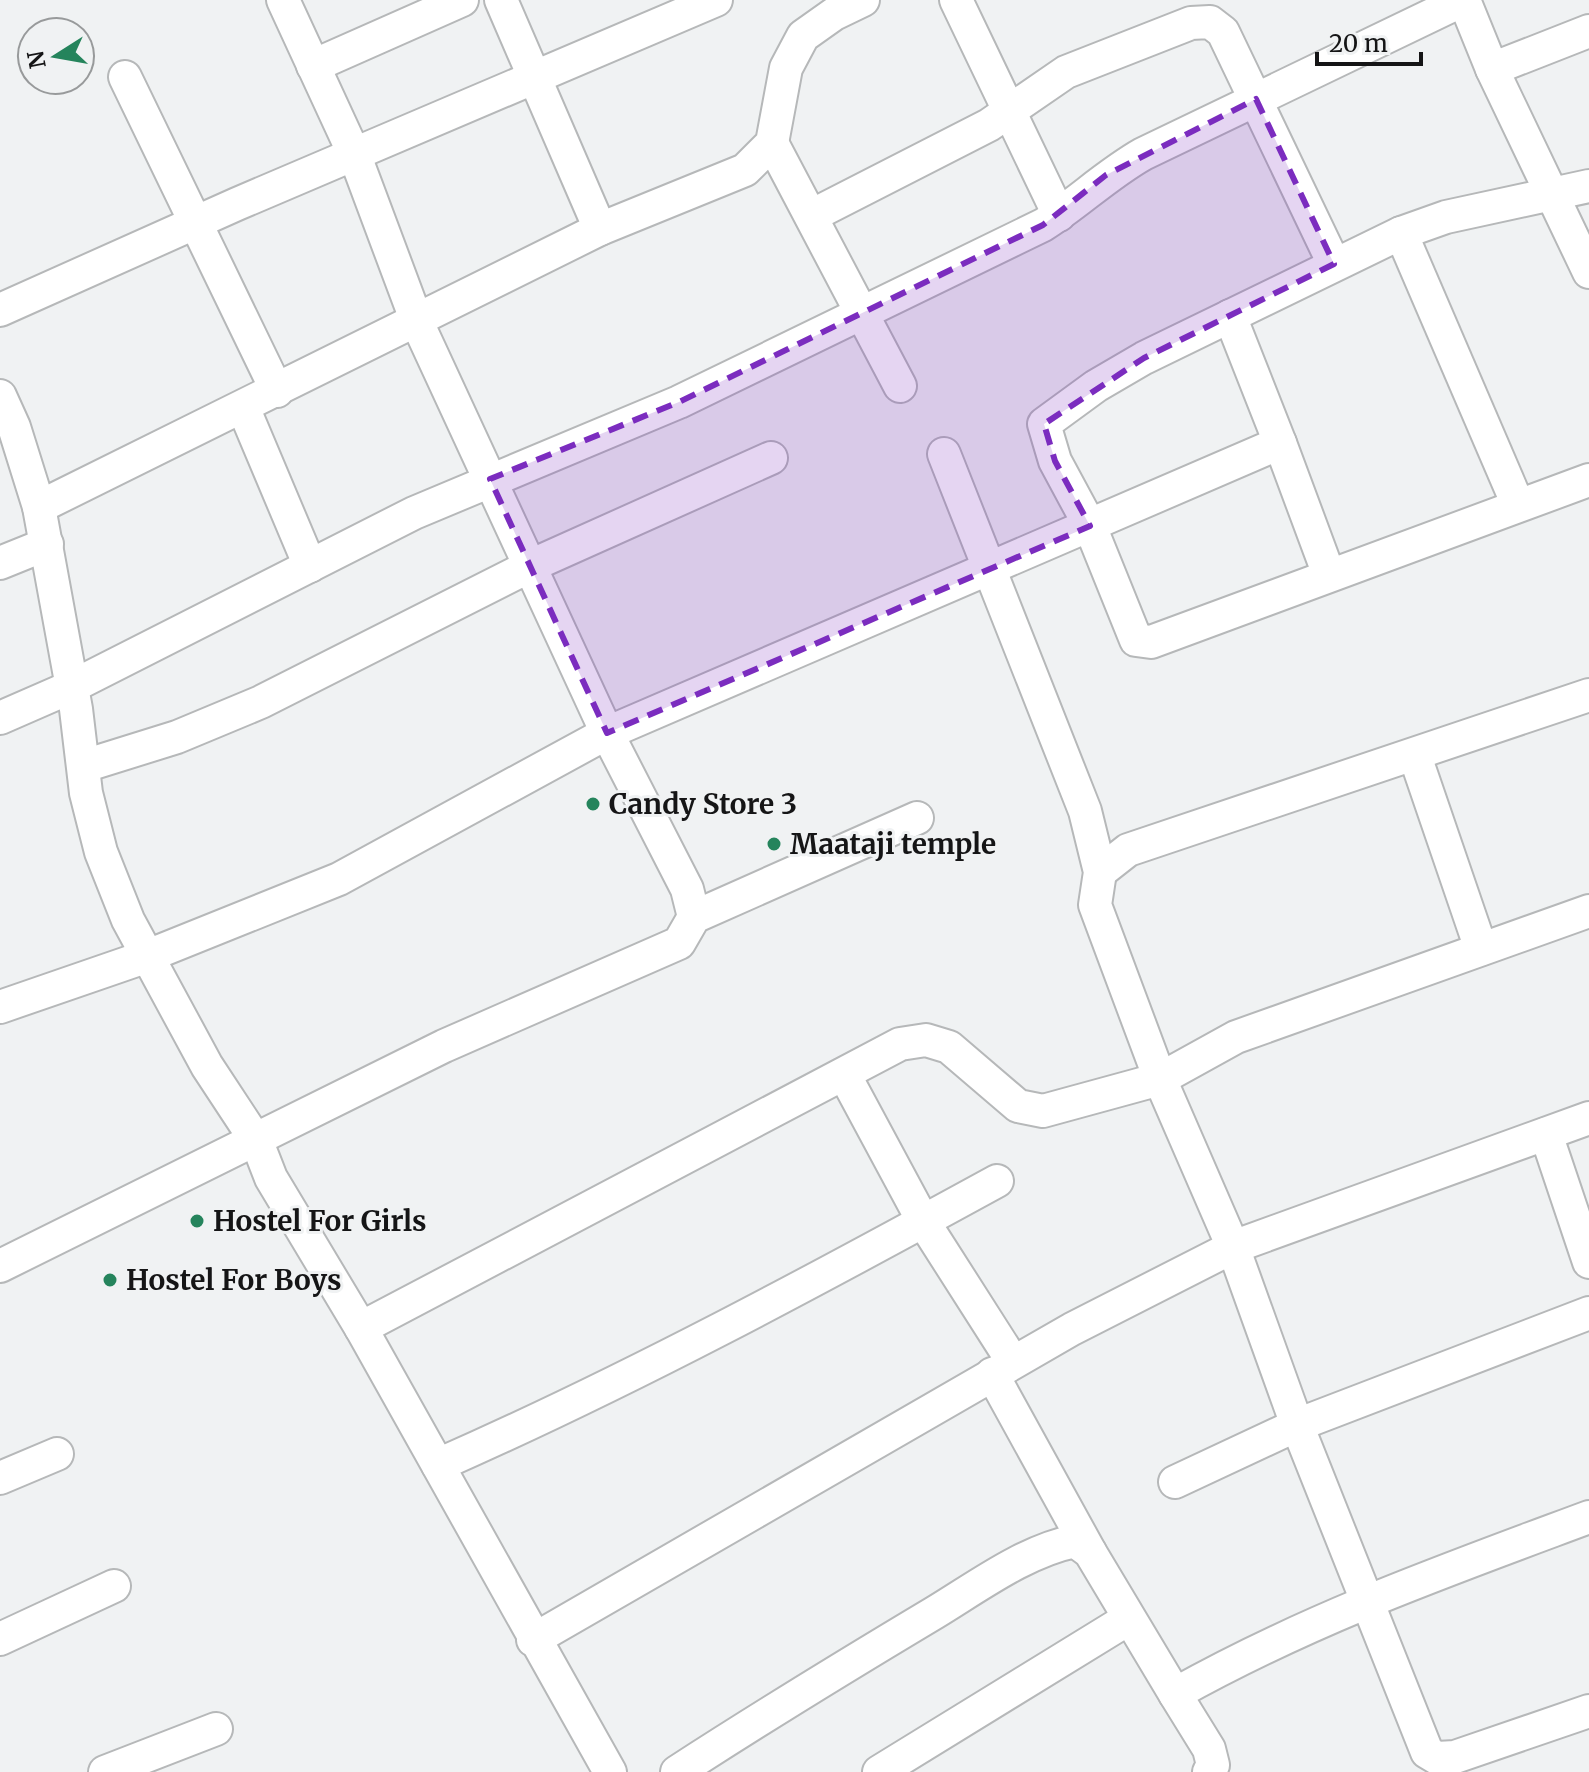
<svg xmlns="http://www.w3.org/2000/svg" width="1589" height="1772" viewBox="0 0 1589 1772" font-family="Merriweather,serif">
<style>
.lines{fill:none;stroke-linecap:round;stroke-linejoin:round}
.minor-casing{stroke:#b6b8b9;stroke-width:36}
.minor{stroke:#fff;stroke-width:32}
.marked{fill:#7b2cbf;fill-opacity:0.2;stroke:#7b2cbf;stroke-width:6;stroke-dasharray:16 10;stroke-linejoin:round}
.poi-dot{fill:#25845c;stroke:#f0f2f3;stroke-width:3}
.labels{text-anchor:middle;stroke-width:6;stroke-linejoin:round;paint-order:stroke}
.poi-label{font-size:28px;font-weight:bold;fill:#151516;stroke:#f0f2f3;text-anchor:start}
</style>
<rect width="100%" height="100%" fill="#f0f2f3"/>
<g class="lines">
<g class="minor-casing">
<g id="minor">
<polyline points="283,0 355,156 417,322 607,733 687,889 694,917"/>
<polyline points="501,0 600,229"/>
<polyline points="956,0 1059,215"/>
<polyline points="1464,0 1492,69 1589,272"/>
<polyline points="313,66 462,0"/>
<polyline points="1492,69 1589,31"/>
<polyline points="125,77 277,391"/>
<polyline points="772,143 900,386"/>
<polyline points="1589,186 1446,217 1401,233 1144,358 1096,386 1044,424 1055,461 1090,526 1136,640 1151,642 1589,480"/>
<polyline points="811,216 989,125 1066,72 1191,23 1210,22 1223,32 1334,264"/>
<polyline points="1401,233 1518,505"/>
<polyline points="0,310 237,204 716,0"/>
<polyline points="0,396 14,427 39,507 76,709 86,793 101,852 128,920 207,1066 257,1142 271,1178 361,1328 610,1772"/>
<polyline points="243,407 310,566"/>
<polyline points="1280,443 1329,575"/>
<polyline points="944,454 1085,811 1100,872 1095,905 1160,1079 1233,1247 1297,1425 1427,1752 1437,1758 1455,1757 1589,1711"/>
<polyline points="39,507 600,229 745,170 772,143 786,68 803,36 834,14 863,0"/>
<polyline points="0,563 47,544"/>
<path d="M0,718L71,687L414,513L679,402L1043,225C1078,203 1106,175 1143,154L1463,0"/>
<polyline points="1415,756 1481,949"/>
<polyline points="84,766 177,737 261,702 530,566 771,458"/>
<polyline points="1100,872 1128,850 1589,695"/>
<polyline points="0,1007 145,957 339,879 607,733 1280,443 1230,316"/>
<polyline points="844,1074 923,1221 1013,1362"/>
<polyline points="1546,1134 1589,1262"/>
<polyline points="0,1266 444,1046 679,943 694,917 917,818"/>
<polyline points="361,1328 900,1044 926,1040 949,1047 1018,1106 1043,1111 1160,1079 1236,1037 1589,911"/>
<polyline points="992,1374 1090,1552"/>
<path d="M438,1465C629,1381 814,1281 997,1181"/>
<polyline points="0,1478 57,1454"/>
<polyline points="1175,1482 1297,1425 1589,1313"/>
<polyline points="0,1639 114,1586"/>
<polyline points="533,1640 1072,1329 1233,1247 1589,1118"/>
<polyline points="105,1772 216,1729"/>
<path d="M677,1772C762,1717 847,1665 934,1613C977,1587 1025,1551 1075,1541L1090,1552L1175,1694"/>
<polyline points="879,1772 1128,1619"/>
<path d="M1209,1772L1213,1765L1209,1749L1175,1694C1311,1618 1444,1571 1589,1517"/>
</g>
</g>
<use href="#minor" class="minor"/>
</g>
<path class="marked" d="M1256,99L1334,264L1144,358L1044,424L1055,461L1090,526L607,733L490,479L679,402L1043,225L1106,175Z"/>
<g class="poi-dot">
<circle cx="593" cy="804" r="8"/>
<circle cx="774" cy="844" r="8"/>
<circle cx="197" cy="1221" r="8"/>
<circle cx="110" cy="1280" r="8"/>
</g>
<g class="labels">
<g class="poi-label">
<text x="609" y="814">Candy Store 3</text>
<text x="790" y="854">Maataji temple</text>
<text x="213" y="1231">Hostel For Girls</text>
<text x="126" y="1290">Hostel For Boys</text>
</g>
</g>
<g transform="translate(56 56) rotate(259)"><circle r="38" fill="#f0f2f3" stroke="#989a9b" stroke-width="2"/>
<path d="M0-6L14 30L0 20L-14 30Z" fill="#25845c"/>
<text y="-12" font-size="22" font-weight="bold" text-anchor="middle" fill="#151516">N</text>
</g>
<path d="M1317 52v12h104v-12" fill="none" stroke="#151516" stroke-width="4"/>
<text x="1329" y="52" font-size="24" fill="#151516" stroke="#f0f2f3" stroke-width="6" paint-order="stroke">20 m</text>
</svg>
